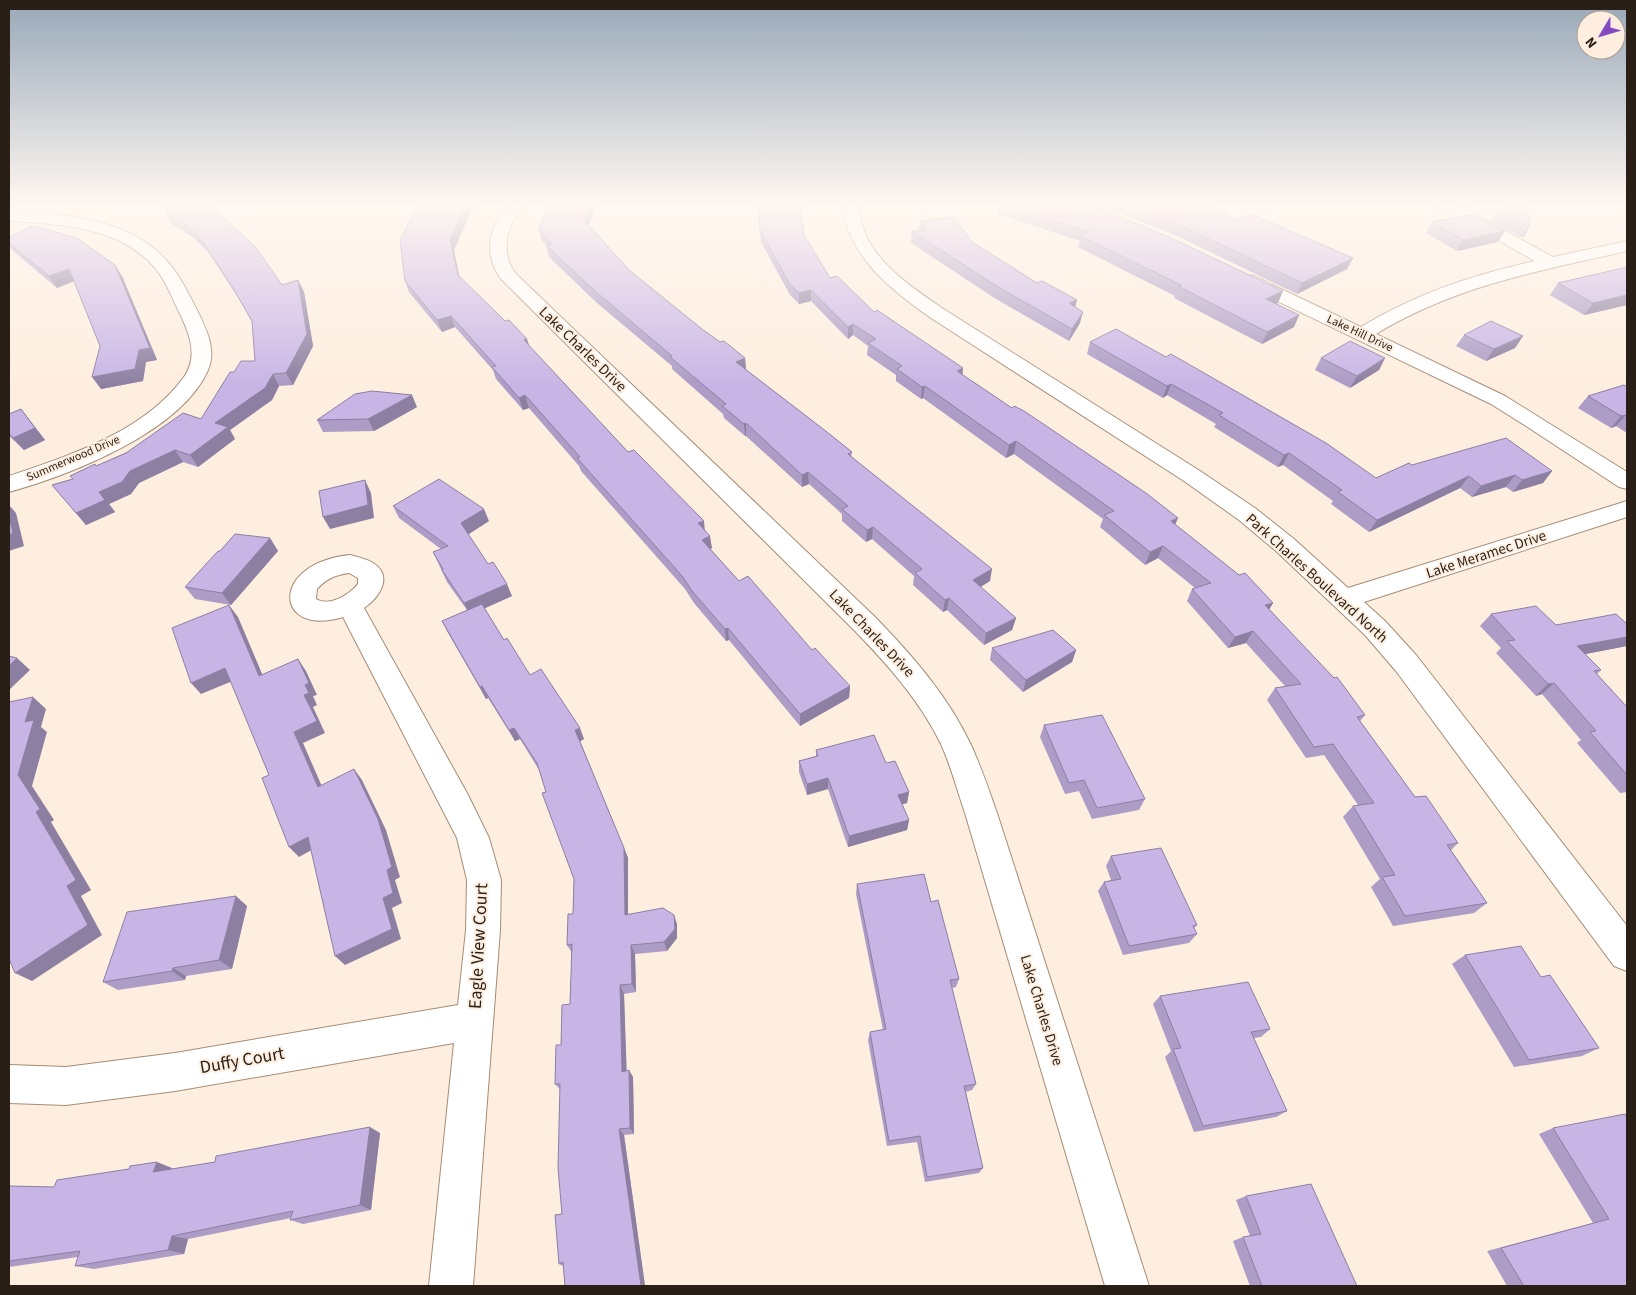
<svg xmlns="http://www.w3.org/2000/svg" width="1636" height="1295" viewBox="0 0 1636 1295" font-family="'Source Sans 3',sans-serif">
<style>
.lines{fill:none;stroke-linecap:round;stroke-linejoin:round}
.street-casing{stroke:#a58c76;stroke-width:2}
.street{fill:#fff;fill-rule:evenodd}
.wall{fill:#ac9cc6}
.shaded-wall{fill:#8c7fa1}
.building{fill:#c8b5e6;stroke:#8c7fa1}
.labels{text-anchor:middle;stroke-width:4;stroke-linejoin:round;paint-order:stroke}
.far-street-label{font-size:12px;fill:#291f16;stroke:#feeedf}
.street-label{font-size:15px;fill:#291f16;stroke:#feeedf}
.near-street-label{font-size:18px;fill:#291f16;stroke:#feeedf}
</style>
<rect width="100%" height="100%" fill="#feeedf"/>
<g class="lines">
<g class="street-casing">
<g id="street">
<path d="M509,205H526C523,210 519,213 515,218C504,235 503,259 517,275L875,617C912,655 948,696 971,745C981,767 989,790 997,813L1149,1286H1105L965,813C957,790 951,766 941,744C920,701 888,665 855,631L502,280C483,256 488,226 509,205Z"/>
<path d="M841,205H857C860,216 862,227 867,238C883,269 917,291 945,310L1200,471L1255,508L1294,539L1348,588L1627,501V517L1364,602L1385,621L1416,655L1627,926V971L1614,966L1396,671L1365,635L1276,551L1239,520L1184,481L931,318C889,288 851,259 841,205Z"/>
<path d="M1439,205H1458L1553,257L1627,241V251C1539,271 1455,286 1376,334L1505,396L1627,472V489L1619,487L1526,426L1491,404L1242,284L1239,280L1242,276L1248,275L1254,276L1361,327C1415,294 1473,275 1535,261L1441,208Z"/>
<path d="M9,211C62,214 130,218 167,261C180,275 188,293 197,310C206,329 217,349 208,370C181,432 70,475 9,492V476C71,455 144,432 184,377C198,357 190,335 181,316C173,300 167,283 156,269C121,226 59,224 9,221Z"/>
<path d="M350,555C357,557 367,559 373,563C394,576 379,598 364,608L468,795L489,838L501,880L500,930L473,1286H429L454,1043L175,1091L66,1105L9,1103V1065L66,1067L175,1053L458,1005L466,930L467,880L457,838L343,617C274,638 269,563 350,555ZM349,573L358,578V584C349,595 330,607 316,599L317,589C326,579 335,575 349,573Z"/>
</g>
</g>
<use href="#street" class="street"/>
</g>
<g class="wall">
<polygon points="172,205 282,285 298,280 304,292 313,346 293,385 279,386 272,400 230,430 235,439 198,467 183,462 139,483 131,494 109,504 115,512 86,525 52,485 72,479 96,466 201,419 234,372 255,361 252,322 241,302 209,253 194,238 173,225 166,214 168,213 165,207"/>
<polygon points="549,205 597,205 589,225 629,270 702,329 720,342 745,358 746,370 852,452 851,457 990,581 980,587 1016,618 1012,630 984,645 947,610 943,612 913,585 914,576 872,539 866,542 842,521 842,514 809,484 802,487 746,436 745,436 724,418 723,414 672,369 672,366 597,303 549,257 546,245 541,239 539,228"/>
<polygon points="757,205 800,205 804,235 830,278 874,312 1175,525 1273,603 1269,609 1365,715 1360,721 1415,797 1458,843 1451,850 1487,903 1474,913 1393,926 1371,887 1380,879 1343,817 1353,806 1358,805 1324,755 1306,758 1267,700 1275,688 1285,686 1246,643 1228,648 1187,601 1192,589 1195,588 1158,558 1145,565 1100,527 1103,519 1014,454 1006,458 923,398 921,399 896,381 896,375 867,355 868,346 853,335 848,339 811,301 799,304 790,295 761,242"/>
<polygon points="1000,205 1092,205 1278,303 1276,304 1299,315 1294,327 1262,344 1174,298 1175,296 1078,247 1080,241 998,214"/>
<polygon points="1099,205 1204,205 1238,220 1353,258 1347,269 1297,294 1177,236"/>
<polygon points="472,209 454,250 459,276 505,321 527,339 529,346 628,452 705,530 712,548 710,549 739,581 850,686 849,698 800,726 729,640 726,641 694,603 685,589 581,471 579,466 529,408 523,410 496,379 493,370 455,327 442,332 409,292 405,281"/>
<polygon points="1497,210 1530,225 1524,237 1521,237 1491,221"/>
<polygon points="920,221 972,242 1075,307 1080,323 1069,341 996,299 911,243 912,231 919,231"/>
<polygon points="1432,222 1505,231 1498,242 1457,251 1426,233"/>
<polygon points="9,237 122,276 157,360 146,362 143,381 101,389 100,346 74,281 57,288 12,250 9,246"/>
<polygon points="1627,267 1627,305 1584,315 1550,295 1558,283"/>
<polygon points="1464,335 1523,336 1515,348 1486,361 1456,346"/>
<polygon points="1090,342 1376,478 1412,465 1552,471 1543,483 1513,492 1506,487 1472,497 1460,488 1369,532 1331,504 1333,501 1283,465 1278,467 1214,427 1216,424 1167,395 1163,398 1087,354"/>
<polygon points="1321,358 1385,358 1379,370 1350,388 1315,370"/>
<polygon points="1627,387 1627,433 1616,426 1611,428 1578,408 1588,396"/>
<polygon points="417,407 374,431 323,432 317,420"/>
<polygon points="21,409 45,440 24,450 9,436 9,414"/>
<polygon points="393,506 489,521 468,534 488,564 512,596 484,608 504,640 530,675 584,739 580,741 628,858 628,915 677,924 677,938 667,951 635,954 636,992 624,994 626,1071 633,1077 634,1134 624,1135 645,1286 565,1286 563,1266 559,1264 562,1214 560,1089 555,1084 561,1045 570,1004 572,953 567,945 573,914 574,879 539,770 520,739 515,741 488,698 486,699 448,633 442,621 467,610 447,582 433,552 441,549 399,518"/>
<polygon points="270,538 278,551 231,605 195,599 185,587 220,551"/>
<polygon points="1491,614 1556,625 1627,624 1627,646 1585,654 1601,670 1597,674 1627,707 1627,792 1620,793 1577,743 1581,740 1542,694 1536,696 1496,653 1501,648 1480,626"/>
<polygon points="992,648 1076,650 1072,662 1023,692 990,660"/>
<polygon points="1044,725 1145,799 1139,810 1092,819 1079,791 1065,794 1040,737"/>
<polygon points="816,750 886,763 909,792 907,803 902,804 909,820 907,830 848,847 828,789 807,795 799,772 799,761 816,756"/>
<polygon points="1111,856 1197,925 1194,928 1197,934 1189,943 1123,955 1098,891 1104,882 1111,880 1106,866"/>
<polygon points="857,884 931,902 959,979 956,987 952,988 976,1084 972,1090 966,1092 983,1168 979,1173 925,1182 917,1142 887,1146 868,1040 870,1032 883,1030 856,894"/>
<polygon points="247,906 232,969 186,976 185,980 118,990 103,982"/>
<polygon points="1465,955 1541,977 1599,1048 1582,1056 1514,1067 1452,964"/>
<polygon points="1160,996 1270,1029 1261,1037 1254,1038 1287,1111 1276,1117 1194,1132 1165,1057 1171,1051 1153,1004"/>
<polygon points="1627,1118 1627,1286 1507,1286 1487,1251 1593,1223 1539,1134 1553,1128"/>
<polygon points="380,1133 371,1210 303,1224 290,1220 291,1218 188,1239 184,1254 94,1269 75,1266 78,1257 9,1267 9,1186 54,1187 172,1168 172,1169 215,1162"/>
<polygon points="1246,1196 1357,1286 1250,1286 1233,1241 1243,1237 1250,1236 1236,1200"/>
</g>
<g class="shaded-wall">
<polygon points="466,205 477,205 472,209 454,250 461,286 458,275 450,239"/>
<polygon points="590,205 597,205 586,231 584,220"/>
<polygon points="1530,225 1524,237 1521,237 1528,226"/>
<polygon points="1505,231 1498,242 1457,251 1463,240"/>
<polygon points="1353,258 1347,269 1297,294 1302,283"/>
<polygon points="115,265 122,276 157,360 146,362 143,381 101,389 92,377 135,369"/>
<polygon points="69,269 77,280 57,288 49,276"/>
<polygon points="298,280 304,292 313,346 293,385 286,373"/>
<polygon points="811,290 811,301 799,304 799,293"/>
<polygon points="1283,291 1278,303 1261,311 1266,299"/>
<polygon points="1627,295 1627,305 1584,315 1593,303"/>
<polygon points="1077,300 1074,312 1069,303"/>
<polygon points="1083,312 1080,323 1069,341 1072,329"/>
<polygon points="1299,315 1294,327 1262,344 1267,332"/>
<polygon points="451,316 455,327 442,332 437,320"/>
<polygon points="853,324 853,335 848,339 848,327"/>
<polygon points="1523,336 1515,348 1486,361 1494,349"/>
<polygon points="527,339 531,351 524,340"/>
<polygon points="745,358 746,370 736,362"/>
<polygon points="1385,358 1379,370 1350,388 1357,376"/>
<polygon points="963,368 962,380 957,371"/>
<polygon points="273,374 279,386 272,400 230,430 235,439 198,467 190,455 215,423"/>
<polygon points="1171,384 1167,395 1163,398 1167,386"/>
<polygon points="925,386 923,398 921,399 922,387"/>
<polygon points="412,395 417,407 374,431 368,419"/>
<polygon points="525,395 529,408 523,410 519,398"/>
<polygon points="21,409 45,440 24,450 13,438"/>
<polygon points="1627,414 1616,426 1611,428 1621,416"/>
<polygon points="746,423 746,436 745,436 744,424"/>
<polygon points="1016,441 1014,454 1006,458 1009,445"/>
<polygon points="175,450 183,462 139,483 131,494 109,504 115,512 86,525 76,513 99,492 130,471"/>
<polygon points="1289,453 1283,465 1278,467 1284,455"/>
<polygon points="1552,471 1543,483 1513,492 1522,480"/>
<polygon points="808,472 809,484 802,487 802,475"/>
<polygon points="1515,475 1506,487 1472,497 1481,486"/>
<polygon points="1469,476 1460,488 1369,532 1377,520"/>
<polygon points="365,480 371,493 374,518 330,529 323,517"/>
<polygon points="9,505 16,513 24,546 9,551"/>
<polygon points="484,509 489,521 466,536 461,523"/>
<polygon points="1178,518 1173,530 1171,521"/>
<polygon points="704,521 705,533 698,523"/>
<polygon points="873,527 872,539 866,542 867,530"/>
<polygon points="710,536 712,548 704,552 702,540"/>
<polygon points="270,538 278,551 231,605 222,593"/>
<polygon points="1163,546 1158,558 1145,565 1150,552"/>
<polygon points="992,569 990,581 971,593 973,580"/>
<polygon points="507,584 512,596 470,615 464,603"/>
<polygon points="949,598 947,610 943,612 945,600"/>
<polygon points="1273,603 1266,615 1265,605"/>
<polygon points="229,605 238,617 268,688 259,676"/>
<polygon points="1016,618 1012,630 984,645 986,633"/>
<polygon points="728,628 729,640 726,641 725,629"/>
<polygon points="1253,631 1246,643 1228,648 1235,637"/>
<polygon points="1627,637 1627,646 1565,658 1577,646"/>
<polygon points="1076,650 1072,662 1023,692 1026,680"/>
<polygon points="17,658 30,670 9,690 9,666"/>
<polygon points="298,659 306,671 317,695 313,696 317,705 313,707 325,733 303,743 327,798 318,787 294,732 304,695 305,685"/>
<polygon points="225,668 235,680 201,694 191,683"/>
<polygon points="1554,683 1542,694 1536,696 1548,684"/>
<polygon points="482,686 488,698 486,699 480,687"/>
<polygon points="850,686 849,698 800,726 800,714"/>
<polygon points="33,697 46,709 41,727 47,732 32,786 54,820 51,822 91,890 81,896 102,935 32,981 15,973 67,886 36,812 18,775 25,722"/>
<polygon points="514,728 520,739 515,741 509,730"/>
<polygon points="580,728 584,739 579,742 575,730"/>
<polygon points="354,769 362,780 386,830 400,877 395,880 402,903 392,908 401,939 345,965 335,956 383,898"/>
<polygon points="828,778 828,789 807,795 807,784"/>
<polygon points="909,792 907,803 897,806 898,795"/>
<polygon points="909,820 907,830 848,847 849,836"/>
<polygon points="308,837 317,847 299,857 289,847"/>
<polygon points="624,848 628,858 628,925 625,915"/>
<polygon points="236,896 247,906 232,969 219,960"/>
<polygon points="674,915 677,924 677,938 667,951 664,942"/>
<polygon points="631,945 635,954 636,992 632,984"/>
<polygon points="173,968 186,976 185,980 172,971"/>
<polygon points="620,985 624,994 627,1079 622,1072"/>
<polygon points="629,1070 633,1077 634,1134 630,1128"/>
<polygon points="370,1127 380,1133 371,1210 360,1205"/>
<polygon points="619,1129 624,1135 645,1286 641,1286"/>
<polygon points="157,1162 172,1168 169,1177 153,1172"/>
<polygon points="172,1236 188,1239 184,1254 168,1250"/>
</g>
<g class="building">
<polygon points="172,205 211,205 256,248 282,285 298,280 307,334 286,373 273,374 265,388 215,423 228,427 190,455 175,450 130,471 122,482 99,492 105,500 76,513 52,485 73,479 70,476 95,464 96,466 126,453 183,413 201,419 230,372 234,372 241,361 255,361 252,321 234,290 203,242 188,226 166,214 173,212 165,207"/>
<polygon points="418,205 466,205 450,239 458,275 505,321 509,320 527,339 524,340 628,452 634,450 704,521 698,523 710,536 702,540 739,581 748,576 812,650 815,648 850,686 800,714 728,628 725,629 692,591 683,577 577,458 580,457 525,395 519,398 492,367 496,366 451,316 437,320 405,281 400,240"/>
<polygon points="549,205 590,205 584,220 629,270 702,329 720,342 724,341 745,358 736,362 827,432 852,452 848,454 992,569 973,580 1016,618 986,633 949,598 945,600 915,573 922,569 873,527 867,530 842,509 848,506 808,472 802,475 746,423 744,424 722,406 726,404 670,357 672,356 595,291 546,245 552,244 539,228"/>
<polygon points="758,205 800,205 804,235 830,278 837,276 874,312 877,310 963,368 957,371 1012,408 1014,406 1024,411 1146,493 1178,518 1171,521 1239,575 1245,573 1273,603 1265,605 1334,678 1337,677 1365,715 1357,717 1415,797 1426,796 1458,843 1447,845 1487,903 1405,916 1382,877 1395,875 1353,806 1374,803 1333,744 1314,747 1275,688 1301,684 1253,631 1235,637 1192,589 1211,583 1163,546 1150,552 1104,515 1114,511 1016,441 1009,445 925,386 922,387 897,369 902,366 868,343 876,339 853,324 848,327 811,290 799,293 789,283 760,230"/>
<polygon points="1006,205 1092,205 1167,236 1283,291 1266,299 1299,315 1267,332 1178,286 1181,285 1081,236 1089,232"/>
<polygon points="1129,205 1204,205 1238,220 1251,214 1353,258 1302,283 1180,225"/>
<polygon points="1526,205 1530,225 1528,226 1497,210"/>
<polygon points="1474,214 1505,231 1463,240 1432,222"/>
<polygon points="954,217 972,242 1037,283 1042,281 1077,300 1069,303 1083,312 1072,329 998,287 912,231 926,230 920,221"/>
<polygon points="32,226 41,228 77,238 115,265 150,348 139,350 135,369 92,377 100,346 69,269 49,276 9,243 9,237"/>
<polygon points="1627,267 1627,295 1593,303 1558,283"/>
<polygon points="1491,321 1523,336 1494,349 1464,335"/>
<polygon points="1116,329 1166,357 1171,354 1326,443 1376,478 1409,463 1412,465 1506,438 1552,471 1522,480 1515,475 1481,486 1469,476 1377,520 1338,492 1342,490 1289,453 1284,455 1219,415 1223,413 1171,384 1167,386 1090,342"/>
<polygon points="1350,341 1385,358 1357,376 1321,358"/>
<polygon points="1624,385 1627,387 1627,415 1621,416 1588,396"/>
<polygon points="372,391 412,395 368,419 317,420 355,394"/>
<polygon points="21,409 35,428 13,438 9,433 9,414"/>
<polygon points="439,479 484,509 461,523 488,564 493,562 507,584 464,603 442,570 443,569 433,552 448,546 393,506"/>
<polygon points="365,480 368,505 323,517 319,491"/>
<polygon points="9,517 13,533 9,535"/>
<polygon points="235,534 270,538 222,593 185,587 218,551 220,551"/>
<polygon points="482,604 504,640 507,638 530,675 541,669 580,728 575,730 624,848 625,915 663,908 674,915 675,929 664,942 631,945 632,984 620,985 622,1072 629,1070 630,1128 619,1129 641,1286 565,1286 563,1262 559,1264 555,1215 562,1214 558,1168 560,1084 555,1084 556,1045 561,1045 562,1005 570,1004 572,944 567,945 568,914 573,914 574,879 542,793 546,792 537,763 514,728 509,730 482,686 480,687 442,621"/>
<polygon points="229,605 259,676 298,659 309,683 305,685 309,693 304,695 317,721 294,732 318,787 354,769 378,819 392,867 387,870 393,893 383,898 392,929 335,956 308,837 289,847 262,778 269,775 225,668 191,683 172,628"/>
<polygon points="1536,606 1556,625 1616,614 1627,624 1627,637 1577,646 1601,670 1594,671 1627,707 1627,775 1590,732 1596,731 1554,683 1548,684 1507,641 1515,640 1491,614"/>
<polygon points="1053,630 1076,650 1026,680 992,648"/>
<polygon points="9,656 17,658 9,666"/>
<polygon points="33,697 25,722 34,720 18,775 40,809 36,812 76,880 67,886 88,925 15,973 9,959 9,702"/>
<polygon points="1102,715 1145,799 1097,808 1084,780 1069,783 1044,725"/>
<polygon points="874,735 886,763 895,761 909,792 898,795 909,820 849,836 828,778 807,784 799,761 818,756 816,750"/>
<polygon points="1161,848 1197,925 1193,926 1197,934 1129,946 1104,882 1121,879 1111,856"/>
<polygon points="924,874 931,902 938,900 959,979 950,980 976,1084 964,1086 983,1168 927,1177 920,1136 889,1141 870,1032 886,1029 857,884"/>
<polygon points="236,896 219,960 173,968 172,971 103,982 127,912"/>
<polygon points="1521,946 1541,977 1550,975 1599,1048 1529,1060 1465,955"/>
<polygon points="1248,982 1270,1029 1251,1032 1287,1111 1203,1126 1173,1049 1181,1048 1160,996"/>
<polygon points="1625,1114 1627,1118 1627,1286 1524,1286 1501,1248 1609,1219 1553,1128"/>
<polygon points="370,1127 360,1205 290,1220 293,1211 172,1236 168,1250 75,1266 80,1251 9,1261 9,1186 54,1187 57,1180 129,1169 130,1166 157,1162 153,1172 215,1162 216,1156"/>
<polygon points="1311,1184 1357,1286 1262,1286 1243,1237 1261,1234 1246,1196"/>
</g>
<linearGradient id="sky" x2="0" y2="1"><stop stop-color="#98a8b8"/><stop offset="0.53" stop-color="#fff7f1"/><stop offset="1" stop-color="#fff7f1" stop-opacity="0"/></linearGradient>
<rect width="1636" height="386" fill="url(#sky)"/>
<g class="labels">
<g class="far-street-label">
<text transform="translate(1360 333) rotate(25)" y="4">Lake Hill Drive</text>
<text transform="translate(73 458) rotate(-23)" y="4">Summerwood Drive</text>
</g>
<g class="street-label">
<text transform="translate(583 349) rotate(44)" y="5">Lake Charles Drive</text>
<text transform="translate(1486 554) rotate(-18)" y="5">Lake Meramec Drive</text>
<text transform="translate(1317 578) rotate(42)" y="5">Park Charles Boulevard North</text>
<text transform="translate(872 633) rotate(46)" y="5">Lake Charles Drive</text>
<text transform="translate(1042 1010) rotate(73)" y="5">Lake Charles Drive</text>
</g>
<g class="near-street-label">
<text transform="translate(478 946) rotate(-87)" y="6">Eagle View Court</text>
<text transform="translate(242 1060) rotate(-10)" y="6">Duffy Court</text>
</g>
</g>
<rect width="1636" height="1295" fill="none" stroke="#291f16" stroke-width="20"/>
<g transform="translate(1601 35) rotate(232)"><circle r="24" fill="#feeedf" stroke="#a99b8f"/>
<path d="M0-4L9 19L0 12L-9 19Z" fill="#844ac1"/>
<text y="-8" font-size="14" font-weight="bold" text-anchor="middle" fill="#291f16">N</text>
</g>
</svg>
